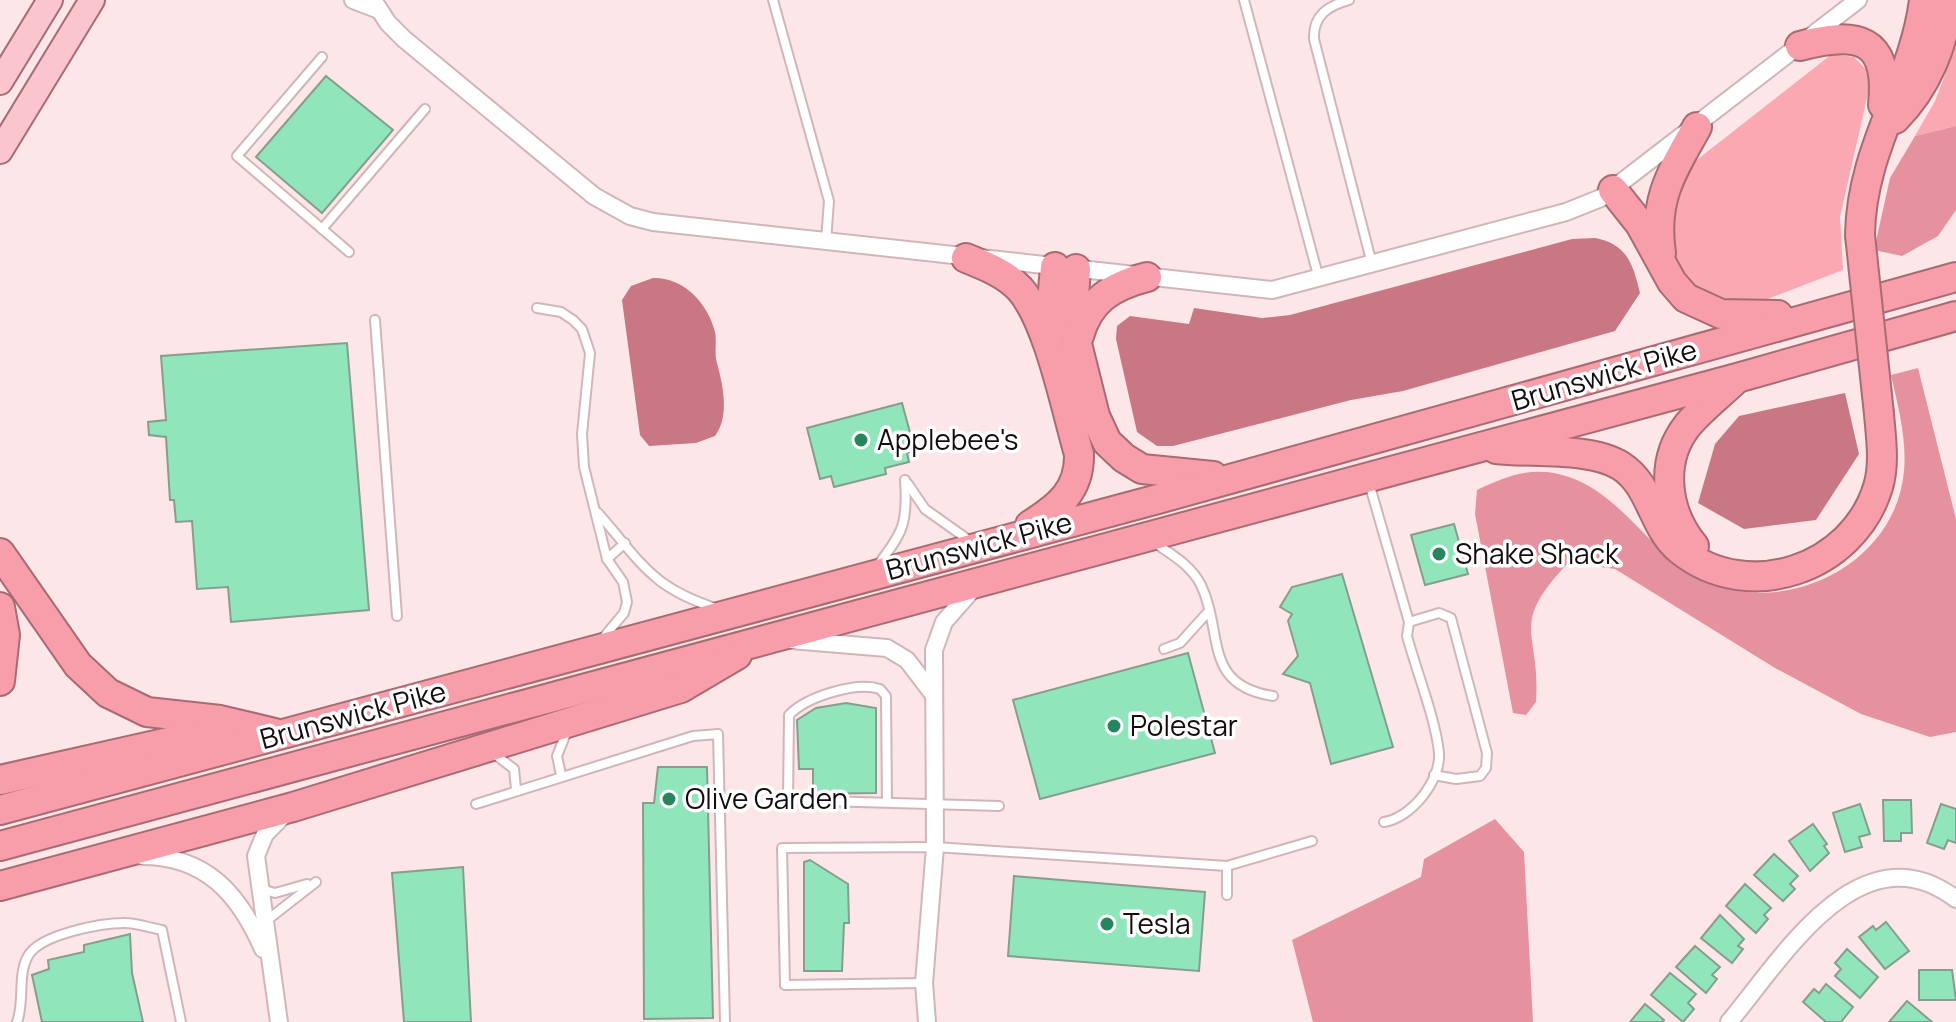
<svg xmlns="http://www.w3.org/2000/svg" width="1956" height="1022" viewBox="0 0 1956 1022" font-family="Manrope,sans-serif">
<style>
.green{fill:#faa9b3}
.forest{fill:#e6929e}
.water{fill:#c87783}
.building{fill:#91e5bb;stroke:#869d90;stroke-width:2}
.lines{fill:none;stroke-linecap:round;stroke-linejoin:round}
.lane-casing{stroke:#d1b6b9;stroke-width:12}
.street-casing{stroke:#d1b6b9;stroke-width:20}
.primary-casing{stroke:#a86b73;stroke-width:28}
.highway-casing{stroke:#a86b73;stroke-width:32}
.lane{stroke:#fff;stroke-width:8}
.street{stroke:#fff;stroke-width:16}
.primary{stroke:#fac5cc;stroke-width:24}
.highway{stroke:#f79eaa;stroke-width:28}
.highway-bridge-casing{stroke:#a86b73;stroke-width:32;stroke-linecap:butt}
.highway-bridge{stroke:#f79eaa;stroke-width:28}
.poi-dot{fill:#25855e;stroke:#fff;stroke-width:3}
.labels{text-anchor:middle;stroke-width:7;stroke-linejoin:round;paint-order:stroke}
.street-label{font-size:28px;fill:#150c0d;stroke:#fff}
.poi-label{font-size:28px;fill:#150c0d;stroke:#fff;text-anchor:start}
</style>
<rect width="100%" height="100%" fill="#fde6e8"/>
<g class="green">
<polygon points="1956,46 1956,126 1915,136 1935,101"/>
<polygon points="1832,54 1854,57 1869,72 1869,89 1840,217 1843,270 1744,308 1696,296 1671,261 1673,188 1689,166"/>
</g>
<g class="forest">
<polygon points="1956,126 1956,210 1938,236 1902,256 1874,250 1890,178 1915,136"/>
<path d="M1918,368L1956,519V732L1930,737L1861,714L1775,668L1615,569L1569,562C1507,627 1541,630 1536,702L1526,715L1513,713L1475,514L1477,490C1508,475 1536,465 1569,477C1624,496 1652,556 1702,580C1784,619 1896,565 1904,471C1907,439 1898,406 1891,375Z"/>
<polygon points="1495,819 1524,852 1533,1022 1313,1022 1292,940 1421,877 1424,859"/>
</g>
<g class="water">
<path d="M1595,238C1627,244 1633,264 1640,293L1615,331L1403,391L1351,400L1173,446H1157L1137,432L1116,339L1117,326L1130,316L1189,324L1194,308L1262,318L1290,315L1572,239Z"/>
<path d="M653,278C683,277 708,303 715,332C717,342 714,353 717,363C723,385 730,417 715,436L696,443L649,446L640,435L622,300L631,286Z"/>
<polygon points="1845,393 1859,454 1816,520 1744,529 1698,503 1715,444 1739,416"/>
</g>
<g class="building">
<polygon points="326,76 393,130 322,213 256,157"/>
<polygon points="347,343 369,610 231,622 228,587 197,589 192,521 176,522 174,500 170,500 166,437 149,435 148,422 166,420 161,356"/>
<polygon points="902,403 915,451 907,453 909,462 885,468 886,474 834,487 831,476 820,479 807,428"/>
<polygon points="1454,524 1468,574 1425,585 1411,535"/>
<polygon points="1342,574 1393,747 1331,764 1310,683 1283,674 1298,656 1288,621 1292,614 1280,607 1292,587"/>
<polygon points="1188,653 1215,753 1040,799 1013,700"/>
<polygon points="846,703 876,708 876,793 813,794 813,769 799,769 797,720 816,708"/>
<polygon points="658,767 707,767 713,1018 644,1019 643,803 654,803"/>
<polygon points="1883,800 1911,800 1912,833 1901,833 1901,841 1884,841"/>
<polygon points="1860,804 1870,834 1859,837 1862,847 1845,852 1833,813"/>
<polygon points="1941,804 1956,809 1956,843 1948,840 1944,849 1927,843"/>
<polygon points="1813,824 1827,844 1824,846 1829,853 1810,871 1789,841"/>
<polygon points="1774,854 1798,876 1790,884 1795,889 1783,901 1754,875"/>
<polygon points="810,860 848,884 849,923 844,923 842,971 804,971 804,862"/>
<polygon points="463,867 471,1022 404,1022 392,873"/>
<polygon points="1014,876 1205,892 1199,971 1008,956"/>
<polygon points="1745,884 1771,908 1764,915 1768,919 1756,933 1726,906"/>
<polygon points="1720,915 1744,939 1738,946 1743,949 1732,963 1701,938"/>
<polygon points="1886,922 1909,951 1885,969 1859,937 1873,926 1876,930"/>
<polygon points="130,934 132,973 143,1022 42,1022 32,975 49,969 48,960 84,952 84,945"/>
<polygon points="1695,946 1720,967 1712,975 1717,979 1706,993 1676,967"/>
<polygon points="1847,949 1878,977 1860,998 1835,976 1841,969 1835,963"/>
<polygon points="1919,970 1952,970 1956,1000 1919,1000"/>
<polygon points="1670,973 1696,994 1688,1003 1694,1009 1683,1022 1651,995"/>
<polygon points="1826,984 1853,1007 1841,1022 1826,1022 1803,1002 1814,989 1819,993"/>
<polygon points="1907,1001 1932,1022 1889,1022"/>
<polygon points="1645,1004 1664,1020 1662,1022 1630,1022"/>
</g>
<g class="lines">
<g class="lane-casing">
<g id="lane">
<polyline points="773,0 829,201 826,241"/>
<polyline points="1244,0 1319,279"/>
<path d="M1349,0C1328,6 1313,15 1314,39L1372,264"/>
<polyline points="322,57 237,156 349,252"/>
<polyline points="322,229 425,109"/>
<polyline points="537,308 561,312 573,320 582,329 590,353 582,434 584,467 607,559 623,582 627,602 624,613 603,638"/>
<polyline points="375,320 397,616"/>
<path d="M1369,483L1409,622L1407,636C1416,670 1436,720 1439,753C1441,781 1411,818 1384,822"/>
<polyline points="908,484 925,509 970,541"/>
<path d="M598,513C642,563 650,587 718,609"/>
<path d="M1155,543C1172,555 1191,565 1201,585C1224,633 1202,685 1273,696"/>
<polyline points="607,559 625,543"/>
<path d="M877,566C903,533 908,523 905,480"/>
<polyline points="1409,622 1439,613 1451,618 1487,753 1486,768 1480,776 1456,779 1434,775"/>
<polyline points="1164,649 1180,643 1208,612"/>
<polyline points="493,753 514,769 516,789"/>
<polyline points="561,775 557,756 567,731"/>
<path d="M887,802L886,696L880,689C856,681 806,697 789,715L788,800L999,806"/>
<polyline points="476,804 693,736 718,734 725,1022"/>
<polyline points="1227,866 1312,841"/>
<polyline points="261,889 275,893 307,884"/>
<polyline points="266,921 316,882"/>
<polyline points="923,983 785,985 782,848 935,847 1227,866 1227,895"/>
<path d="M17,1022C25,1001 17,975 28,956C40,934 102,923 125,923C137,923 150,928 162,930L181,1022"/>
</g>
</g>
<g class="street-casing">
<g id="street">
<polyline points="353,0 379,10"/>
<polyline points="373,0 388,23 404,39 594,196 630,216 653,222 1272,290 1566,212 1601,198 1858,0"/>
<polyline points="791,640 887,648 907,660 933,694"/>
<path d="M142,856C206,856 239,894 263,949"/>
<polyline points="279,1022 256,856 265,834 286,813"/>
<polyline points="927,1022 924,983 935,847 934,650 944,622 973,589"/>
<path d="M1729,1022C1782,959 1860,826 1956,899"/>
</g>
</g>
<g class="primary-casing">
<g id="primary">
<polyline points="0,82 50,0"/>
<polyline points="0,151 92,0"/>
</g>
</g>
<g class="highway-casing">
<g id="highway">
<path d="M1800,46C1857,31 1890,37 1883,105"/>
<path d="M1895,119C1927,87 1944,44 1949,0"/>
<polyline points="1613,190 1640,224 1672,282 1686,298 1721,314 1778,315"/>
<path d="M1860,235C1861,147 1914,82 1924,0"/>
<path d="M1661,253C1653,199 1672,172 1697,127"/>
<path d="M966,258C986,266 1006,274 1020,289C1049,322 1066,410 1079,454C1080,490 1059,507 1030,525"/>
<polyline points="1076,269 1072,324 1095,416 1107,442 1124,458 1142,469 1213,476"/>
<path d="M1079,336C1089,300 1112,286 1147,277"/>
<polyline points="1049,337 1055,267"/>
<path d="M1496,449C1532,453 1591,447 1621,466C1652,486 1652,527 1680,550C1748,605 1853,569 1878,487C1885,464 1881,438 1879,414"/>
<path d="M1694,546C1666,512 1659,462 1687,426C1701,409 1721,394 1736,379"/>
<polyline points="0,553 78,665 108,693 147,712 220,720 279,734"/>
<polyline points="0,607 5,635 0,681"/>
<polyline points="0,780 222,730"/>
<polyline points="0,810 1158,499 1956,277"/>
<polyline points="0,846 1737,378 1956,316"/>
<polyline points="0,886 293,807 681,688 737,655"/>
</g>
</g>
<use href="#lane" class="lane"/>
<use href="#street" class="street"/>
<use href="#primary" class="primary"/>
<use href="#highway" class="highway"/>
<g class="highway-bridge-casing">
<polyline id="highway-bridge" points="1860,235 1879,414"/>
</g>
<use href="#highway-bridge" class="highway-bridge"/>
</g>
<g class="poi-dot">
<circle cx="861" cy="440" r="8"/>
<circle cx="1439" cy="554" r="8"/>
<circle cx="1114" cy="726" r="8"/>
<circle cx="669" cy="799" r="8"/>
<circle cx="1107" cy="924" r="8"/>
</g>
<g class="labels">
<g class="street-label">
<text transform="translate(1604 375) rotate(-16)" y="10">Brunswick Pike</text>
<text transform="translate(979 546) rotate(-15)" y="10">Brunswick Pike</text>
<text transform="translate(353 715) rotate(-15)" y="10">Brunswick Pike</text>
</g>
<g class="poi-label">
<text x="877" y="450">Applebee's</text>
<text x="1455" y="564">Shake Shack</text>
<text x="1130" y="736">Polestar</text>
<text x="685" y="809">Olive Garden</text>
<text x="1123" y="934">Tesla</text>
</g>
</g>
</svg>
